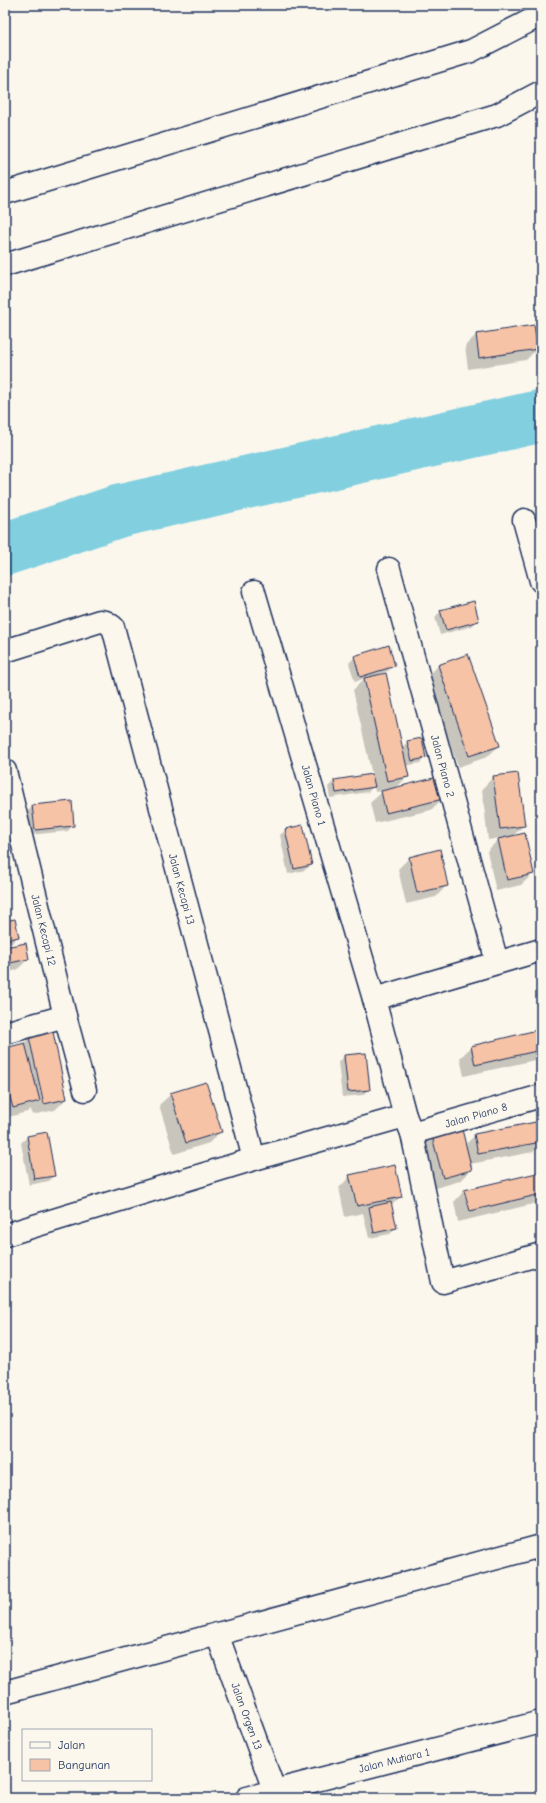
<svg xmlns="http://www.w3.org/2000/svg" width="546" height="1803" viewBox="0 0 546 1803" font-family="'Comic Neue',sans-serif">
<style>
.shadow{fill:#0003}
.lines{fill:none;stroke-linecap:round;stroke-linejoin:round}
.river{stroke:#82cfe0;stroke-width:53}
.building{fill:#f6c3a6;stroke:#1b2f5e}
.minor-casing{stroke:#1b2f5e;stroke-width:25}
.minor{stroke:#fbf7ec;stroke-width:22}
.labels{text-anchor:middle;stroke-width:3.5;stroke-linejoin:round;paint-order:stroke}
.street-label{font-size:11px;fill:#1b2f5e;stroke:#fbf7ec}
</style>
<rect width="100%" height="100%" fill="#fbf7ec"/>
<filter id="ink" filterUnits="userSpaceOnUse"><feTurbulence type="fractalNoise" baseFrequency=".025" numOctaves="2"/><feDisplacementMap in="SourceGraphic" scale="8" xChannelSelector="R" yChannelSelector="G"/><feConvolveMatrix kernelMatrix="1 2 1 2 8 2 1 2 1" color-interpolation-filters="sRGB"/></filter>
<g filter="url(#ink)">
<g class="shadow">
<polygon points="534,326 537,349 526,360 468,369 465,346 476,335"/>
<polygon points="441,611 478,620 472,626 440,635 435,617"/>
<polygon points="355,657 394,665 388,671 379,674 402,748 407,742 425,757 420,763 405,766 408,776 395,789 442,799 431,810 375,823 370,803 383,791 375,792 374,786 368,792 330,798 328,787 334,781 372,775 353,690 365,678 355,682 349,663"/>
<polygon points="438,666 499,746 487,757 458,767 427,677"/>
<polygon points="517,774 524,825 512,837 533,874 521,885 496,891 487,851 500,838 488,840 482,789 493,777"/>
<polygon points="33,806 73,825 68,831 29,835 27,812"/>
<polygon points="286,830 311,865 305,870 288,874 280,835"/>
<polygon points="409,858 447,885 436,897 406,904 398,869"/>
<polygon points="5,922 17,937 12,943 5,944"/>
<polygon points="5,948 28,959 17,970 5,973"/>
<polygon points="541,1030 541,1056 539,1059 464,1076 460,1058 471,1047"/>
<polygon points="30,1038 66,1099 55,1110 32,1115 31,1109 27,1112 5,1118 5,1049 22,1045"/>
<polygon points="344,1056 369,1089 363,1095 342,1097 338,1062"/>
<polygon points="171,1094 220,1132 209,1143 174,1154 159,1105"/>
<polygon points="541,1122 541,1144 533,1152 470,1164 471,1170 460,1181 432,1189 419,1141 430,1130 465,1145 475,1135"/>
<polygon points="47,1133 54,1175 49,1181 29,1185 21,1143 27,1137"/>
<polygon points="541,1173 541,1202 458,1222 454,1202 465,1190"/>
<polygon points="350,1176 401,1196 391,1206 396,1228 390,1234 369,1238 363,1213 345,1217 339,1188"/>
</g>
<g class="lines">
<polyline class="river" points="5,549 119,511 541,416"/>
</g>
<g class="building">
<polygon points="534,325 538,349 479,358 476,334"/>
<polygon points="474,601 479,621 446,630 440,610"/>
<polygon points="389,645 395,666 360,677 354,656"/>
<polygon points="468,654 500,746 469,756 438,665"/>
<polygon points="386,673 409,777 387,781 364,678"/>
<polygon points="422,738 426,758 412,761 407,741"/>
<polygon points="518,773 525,826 500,829 493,776"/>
<polygon points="372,774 375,787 336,793 334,780"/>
<polygon points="438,777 443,799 386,813 381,791"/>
<polygon points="72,801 74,826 35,830 32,805"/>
<polygon points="303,825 312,865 294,869 285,829"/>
<polygon points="525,833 534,874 507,880 498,839"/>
<polygon points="440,849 448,886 417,893 409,857"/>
<polygon points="15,919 19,937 5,940 5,921"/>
<polygon points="26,943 29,959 5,964 5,947"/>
<polygon points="541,1029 541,1050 475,1065 471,1046"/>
<polygon points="53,1032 67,1099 44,1104 29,1037"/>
<polygon points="25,1043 40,1101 13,1108 5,1078 5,1048"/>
<polygon points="366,1053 370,1090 348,1092 344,1055"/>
<polygon points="206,1082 222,1132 186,1143 170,1093"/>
<polygon points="460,1121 472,1170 443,1178 430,1129"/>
<polygon points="541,1121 541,1142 478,1154 474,1134"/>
<polygon points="47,1132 55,1176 34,1179 27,1136"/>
<polygon points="395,1165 402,1197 357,1206 349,1175"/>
<polygon points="541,1172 541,1194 470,1211 464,1190"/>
<polygon points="391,1202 397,1228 374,1233 369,1207"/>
</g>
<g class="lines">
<g class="minor-casing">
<g id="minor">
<polyline points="5,193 471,51 541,15"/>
<polyline points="5,265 497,115 541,92"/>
<polyline points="524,520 541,581"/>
<polyline points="389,569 497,962"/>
<polyline points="254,592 374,999 405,1116 412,1133 443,1282 541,1254"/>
<polyline points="5,651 100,621 106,622 113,627 254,1159"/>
<polyline points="5,771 65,1016 85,1090"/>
<polyline points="374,999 541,950"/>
<polyline points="5,1033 65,1016"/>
<polyline points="412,1133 541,1096"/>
<polyline points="5,1235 254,1159 405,1116"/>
<polyline points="217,1634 277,1798"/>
<polyline points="5,1692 541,1546"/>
<polyline points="247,1798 541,1722"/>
</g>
</g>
<use href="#minor" class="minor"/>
</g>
</g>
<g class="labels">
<g class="street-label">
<text transform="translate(443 766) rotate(75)" y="4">Jalan Piano 2</text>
<text transform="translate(314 795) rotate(74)" y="4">Jalan Piano 1</text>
<text transform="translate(182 889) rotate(75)" y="4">Jalan Kecapi 13</text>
<text transform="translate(44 930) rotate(76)" y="4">Jalan Kecapi 12</text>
<text transform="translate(476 1115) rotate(-16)" y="4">Jalan Piano 8</text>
<text transform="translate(247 1716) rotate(70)" y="4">Jalan Orgen 13</text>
<text transform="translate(394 1760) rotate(-14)" y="4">Jalan Mutiara 1</text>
</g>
</g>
<rect width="546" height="1803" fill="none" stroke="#fbf7ec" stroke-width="20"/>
<rect x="10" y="10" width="526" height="1783" fill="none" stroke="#1b2f5e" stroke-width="1.5" filter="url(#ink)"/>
<rect x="22" y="1729" width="130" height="52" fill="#fbf7ec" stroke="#a1a7b3"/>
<rect x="30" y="1742" width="20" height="6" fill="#fbf7ec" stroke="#a1a7b3"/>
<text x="58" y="1749" font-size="12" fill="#1b2f5e">Jalan</text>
<rect x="30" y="1759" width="20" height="12" fill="#f6c3a6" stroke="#a1a7b3"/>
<text x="58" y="1769" font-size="12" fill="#1b2f5e">Bangunan</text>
</svg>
